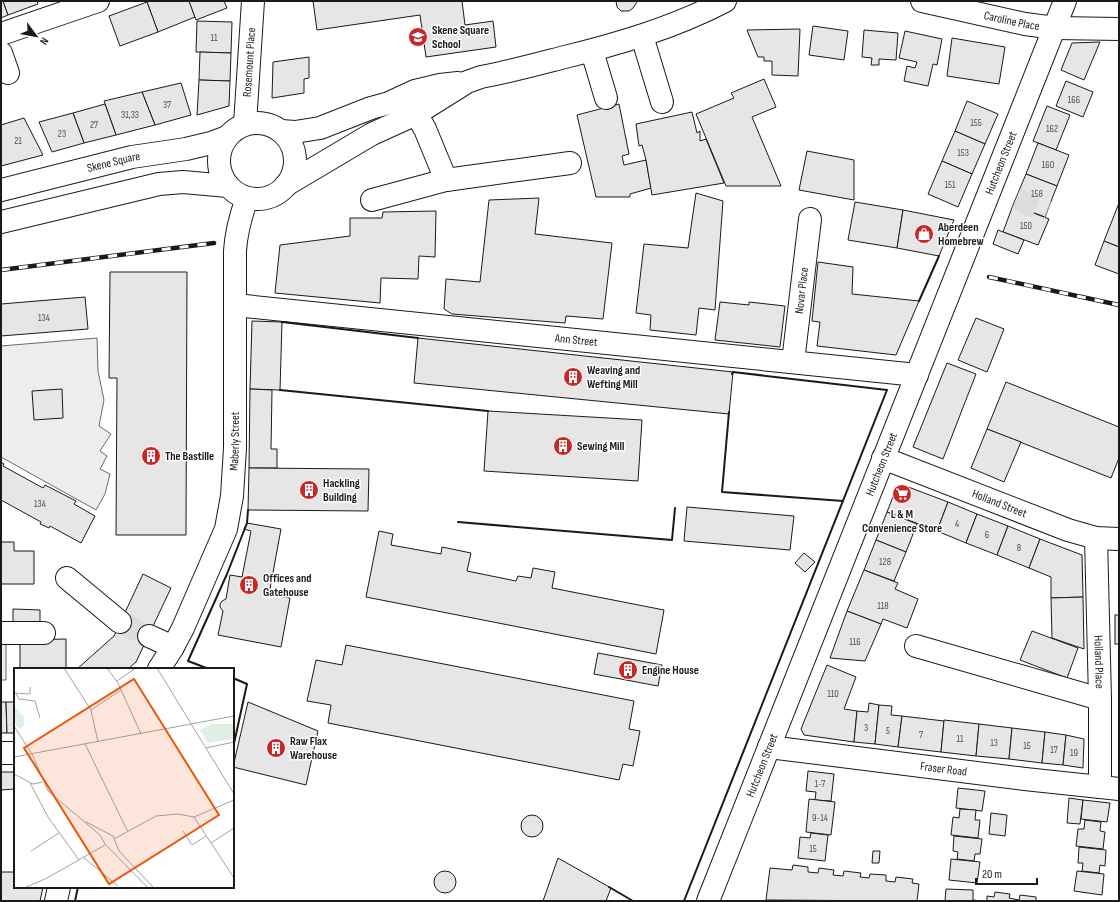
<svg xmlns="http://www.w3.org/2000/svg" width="1120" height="902" viewBox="0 0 1120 902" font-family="'Sofia Sans Condensed',sans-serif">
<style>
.parking{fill:#ededed;stroke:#6a6a6a}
.building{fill:#e6e6e6;stroke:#1a1a1a}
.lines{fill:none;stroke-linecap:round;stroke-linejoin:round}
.minor-tunnel{stroke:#ddd;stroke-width:22;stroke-dasharray:22 11;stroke-linecap:butt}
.minor-casing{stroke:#1a1a1a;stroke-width:24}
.major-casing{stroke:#1a1a1a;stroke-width:24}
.minor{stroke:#fff;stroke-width:22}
.major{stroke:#fff;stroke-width:22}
.rail-casing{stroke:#1a1a1a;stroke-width:4.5}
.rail{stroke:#fff;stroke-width:3;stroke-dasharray:9;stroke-linecap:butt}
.wall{stroke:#1a1a1a;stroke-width:2}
.labels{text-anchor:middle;stroke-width:3;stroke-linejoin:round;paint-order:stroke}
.number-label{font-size:10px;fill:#4d4d4d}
.street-label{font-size:12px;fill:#1a1a1a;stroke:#fff}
.poi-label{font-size:12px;font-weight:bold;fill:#1a1a1a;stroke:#fff;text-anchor:start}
.inset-road{fill:none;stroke:#a3a3a3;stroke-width:1}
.view{fill:#e8590c;fill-opacity:0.15;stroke:#e8590c;stroke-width:2}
.inset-edge{fill:none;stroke:#1a1a1a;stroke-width:2}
</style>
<rect width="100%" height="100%" fill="#fff"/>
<g class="parking">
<polygon points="97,338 98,371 104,400 99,426 111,434 100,451 107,456 100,469 110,474 105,494 96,510 1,457 1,346"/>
<polygon points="6,640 6,680 1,680 1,641"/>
</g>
<g class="building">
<polygon points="1,1 3,1 8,15 1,18"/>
<polygon points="3,1 37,1 38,4 8,15"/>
<polygon points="149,1 189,1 195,17 158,32 147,2"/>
<polygon points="189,1 224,1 227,8 196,20"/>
<polygon points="313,1 462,1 465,25 493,21 496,47 426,57 420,15 317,30"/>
<polygon points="616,1 636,1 637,2 633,8 629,11 621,11 617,7"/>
<polygon points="147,2 158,32 120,46 109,16"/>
<polygon points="197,21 232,22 231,53 196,52"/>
<polygon points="813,26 848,31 844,60 809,55"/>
<polygon points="800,29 798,76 772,75 772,61 764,61 764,57 758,57 747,30"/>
<polygon points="864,30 898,33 896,60 879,59 879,65 871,65 872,58 862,57"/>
<polygon points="905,31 942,39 937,65 933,64 928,86 904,81 907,66 915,68 917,62 899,58"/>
<polygon points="952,38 1005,47 999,84 947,76"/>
<polygon points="1100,42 1084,80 1061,70 1072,43"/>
<polygon points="200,52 231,53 230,81 199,80"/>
<polygon points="309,57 309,78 304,79 304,93 272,98 273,62"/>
<polygon points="764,79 776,107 752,117 781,186 726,186 696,114 734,98 731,93"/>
<polygon points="199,80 230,81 229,106 197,115"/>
<polygon points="1066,81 1093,92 1083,117 1056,106"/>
<polygon points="181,83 191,115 155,125 142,92"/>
<polygon points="142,92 155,125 116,135 104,101"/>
<polygon points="967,101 998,114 985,144 955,131"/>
<polygon points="105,104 116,135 84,143 73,113"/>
<polygon points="619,104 629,154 622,156 624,165 646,160 651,188 630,194 630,197 596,197 577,115"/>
<polygon points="1047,106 1070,115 1056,150 1033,141"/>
<polygon points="692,112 697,133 700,131 700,141 706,139 724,183 652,195 646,160 642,145 639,146 636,124"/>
<polygon points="73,113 84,143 52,152 39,122"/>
<polygon points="24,118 43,155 1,166 1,125"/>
<polygon points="955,131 985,144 972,174 942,161"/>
<polygon points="1038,143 1069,155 1057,186 1026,174"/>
<polygon points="807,151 854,160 854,200 799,190"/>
<polygon points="942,161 972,174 958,207 928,194"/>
<polygon points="1026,174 1057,186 1045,217 1013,205"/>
<polygon points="696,193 723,201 715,310 699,308 696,335 650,330 651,315 636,313 644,244 688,248"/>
<polygon points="539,198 535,234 612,243 603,319 566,316 565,323 452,314 444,309 446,279 480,282 489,200"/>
<polygon points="855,202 903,210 897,248 848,240"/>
<polygon points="1119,203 1119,247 1104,241"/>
<polygon points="1013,205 1049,219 1038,245 1003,232"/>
<polygon points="903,210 954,220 939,256 897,248"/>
<polygon points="436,211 435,257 419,256 418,279 381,278 380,303 275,293 280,245 350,236 350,218 382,218 383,212"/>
<polygon points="998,230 1024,240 1018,254 993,244"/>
<polygon points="1104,241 1119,247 1119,274 1095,265"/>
<polygon points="818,262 853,267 852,294 919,301 896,355 817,346 820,322 812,321"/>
<polygon points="110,272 187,272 186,535 116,535 117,378 109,378"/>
<polygon points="85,297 88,329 1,336 1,304"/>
<polygon points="720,302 749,305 749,302 785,306 780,347 715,340"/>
<polygon points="976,318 1004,329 987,372 958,360"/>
<polygon points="252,321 282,322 280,390 250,389"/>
<polygon points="418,338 733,372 729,414 414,383"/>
<polygon points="947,363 976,374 943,459 913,447"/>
<polygon points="1006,382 1119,427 1119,458 1111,478 987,429"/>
<polygon points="62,389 63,418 34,420 32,391"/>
<polygon points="250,389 272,390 271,449 277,449 277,468 249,468"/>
<polygon points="488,411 642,420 638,481 484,471"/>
<polygon points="987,429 1021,442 1004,482 971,468"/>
<polygon points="1,462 4,464 3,466 43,488 45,485 76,501 74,504 95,516 81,543 50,526 49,528 40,524 41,522 1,500"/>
<polygon points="249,468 369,469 368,511 248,510"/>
<polygon points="903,485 948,502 937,531 887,512 896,489"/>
<polygon points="948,502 977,514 966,543 937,531"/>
<polygon points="687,507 794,516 790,550 684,541"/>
<polygon points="887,512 917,524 906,552 876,540"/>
<polygon points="977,514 1008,526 997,555 966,543"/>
<polygon points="247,523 281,529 269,594 290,598 281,647 218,635 223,611 220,607 220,604 222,601 226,599 230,575 242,577 251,531 244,529"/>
<polygon points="1008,526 1040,539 1029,568 997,555"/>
<polygon points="379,531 393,534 391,545 441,554 442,547 471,553 467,571 516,581 518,576 531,578 533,568 555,572 552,588 664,610 656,654 366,597"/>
<polygon points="1040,539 1082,555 1083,597 1051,598 1051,577 1029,568"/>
<polygon points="876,540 906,552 894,581 864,570"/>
<polygon points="1,542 14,542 14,551 34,551 34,584 1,584"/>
<polygon points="804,553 815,562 805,572 795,563"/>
<polygon points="864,570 898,583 895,589 918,599 907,628 883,619 881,624 847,611"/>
<polygon points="143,574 171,588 136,662 128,669 77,669 114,636"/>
<polygon points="1083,597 1084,649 1052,638 1051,598"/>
<polygon points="13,609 40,610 40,628 13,628"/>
<polygon points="847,611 881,624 865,661 830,658"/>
<rect x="1115" y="615" width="4" height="29"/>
<polygon points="1032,631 1078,648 1067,678 1020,660"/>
<polygon points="66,639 66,669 20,669 20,640"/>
<polygon points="346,645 634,701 629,729 640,731 633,766 623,764 619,780 328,723 331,705 307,701 316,660 342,665"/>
<polygon points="598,653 662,665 658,686 594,674"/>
<polygon points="827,665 856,677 844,709 857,711 854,742 804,735 801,729"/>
<polygon points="1,702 6,702 7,733 1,733"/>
<polygon points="6,702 15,702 15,733 7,733"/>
<polygon points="248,702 318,731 306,785 233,767"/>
<polygon points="869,703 879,705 875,744 854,742 857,711 868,712"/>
<polygon points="879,705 892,706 891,715 902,716 898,747 875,744"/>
<polygon points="902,716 944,721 941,752 898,747"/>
<polygon points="944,720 979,724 976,756 941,752"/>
<polygon points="979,724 1012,728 1009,759 976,756"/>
<polygon points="1012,728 1045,732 1042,763 1009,759"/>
<polygon points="1045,732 1066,735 1063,765 1042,763"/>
<polygon points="1066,735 1084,739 1083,768 1063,765"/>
<polygon points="808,771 834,774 831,801 815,800 816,792 806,791"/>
<polygon points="1,772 15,772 15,789 1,790"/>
<polygon points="958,788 985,791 982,811 956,808"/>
<polygon points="1069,798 1083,800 1080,824 1067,823"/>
<polygon points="809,799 835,802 831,835 806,832"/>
<polygon points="1083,800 1110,803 1107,822 1081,819"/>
<polygon points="960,809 976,810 975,820 980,820 978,838 951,835 953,817 959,818"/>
<polygon points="991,813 1007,815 1005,836 989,834"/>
<circle cx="532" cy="826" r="11"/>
<polygon points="1085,820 1101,822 1100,831 1105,832 1103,849 1076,846 1078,829 1084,829"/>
<polygon points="811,833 828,835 825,861 798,858 800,837 810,838"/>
<polygon points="954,836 982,839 980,854 975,854 974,861 957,859 958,852 953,851"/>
<polygon points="1079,847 1106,850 1105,866 1100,865 1099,873 1082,871 1083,863 1078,863"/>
<polygon points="873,851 880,851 879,863 872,863"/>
<polygon points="558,858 611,888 606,901 543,901"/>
<polygon points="951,859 980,862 977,883 949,880"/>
<polygon points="793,865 808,867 808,872 818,873 819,868 834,870 833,875 843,876 844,871 861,873 860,877 869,878 870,874 886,875 886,881 895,882 896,877 913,879 912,883 919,884 917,901 766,900 770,868 792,870"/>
<polygon points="1077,871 1104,874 1102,895 1074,891"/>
<circle cx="445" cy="882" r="11"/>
<polygon points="1,872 15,872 15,887 43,887 40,901 1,901"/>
<polygon points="946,889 973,890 973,900 982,901 945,901"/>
<polygon points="995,892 1010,894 1009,898 1019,900 1020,895 1036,897 1036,901 987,901 987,896 994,897"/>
</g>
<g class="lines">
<g class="minor-tunnel">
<polyline points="1016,199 1047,212"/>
<polyline points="120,622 149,636"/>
</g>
<g class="minor-casing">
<g id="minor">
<polyline points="1,34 98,1"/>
<polyline points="642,36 662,102"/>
<polyline points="592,51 606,98"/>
<polyline points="1,53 8,73"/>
<polyline points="416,114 425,129 446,180"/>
<path id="s1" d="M245,124L253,1"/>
<polyline points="372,200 446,180 570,163"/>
<path id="s2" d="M235,305L917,375"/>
<path id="s3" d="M793,362L810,219"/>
<path id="s4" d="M883,458L1068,530L1096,538L1119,539"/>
<path id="s5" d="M1096,538L1100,699V787"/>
<polyline points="67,578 120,622"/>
<polyline points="1,633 44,633"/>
<polyline points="149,636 173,647"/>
<polyline points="916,646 1100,699"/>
<path id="s6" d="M159,669L173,647L183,628L226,529L232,496L235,448V251C236,233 241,215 247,198"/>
<path id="s7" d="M769,747L1025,779L1119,789"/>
<polyline points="1,753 15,753"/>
<polyline points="56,901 59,887"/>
</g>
</g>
<g class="major-casing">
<g id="major">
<path id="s8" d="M922,1L1025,24L1055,28L1119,29"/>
<circle cx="257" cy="161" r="38"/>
<polyline points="281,131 295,132 320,128 371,108 389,103 415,91 440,85 458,83"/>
<path d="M286,185L372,134L416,114L467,82L481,77C508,72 534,65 561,58C618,44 673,28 725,1"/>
<path id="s9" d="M1,190L132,157L186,149L211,143L227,137"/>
<polyline points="1,222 159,184 183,182 228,186"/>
<path id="s10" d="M708,901L1065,1"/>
</g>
</g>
<use href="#minor" class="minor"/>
<use href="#major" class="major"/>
<g class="rail-casing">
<g id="rail">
<polyline points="1,270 214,243"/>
<polyline points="989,277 1119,305"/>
</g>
</g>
<use href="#rail" class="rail"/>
<g class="wall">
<polyline points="919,301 939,256"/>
<polyline points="282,322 418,338"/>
<polyline points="280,390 488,411"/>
<polyline points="729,412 722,492 843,501"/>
<polyline points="458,522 672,540 675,508"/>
<polyline points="209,669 188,661 227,574 247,523 248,510"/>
<polyline points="233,678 247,684 233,748"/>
<polyline points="609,887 633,901"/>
<polyline points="75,901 78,887"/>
<polyline points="684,901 887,390 733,372 732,374"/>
</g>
</g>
<defs>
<g id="school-disc" transform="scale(1)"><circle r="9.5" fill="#c62828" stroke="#fff"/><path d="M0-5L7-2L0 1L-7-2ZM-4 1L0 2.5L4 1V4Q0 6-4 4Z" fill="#fff"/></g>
<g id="shop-disc" transform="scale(1)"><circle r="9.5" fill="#c62828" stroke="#fff"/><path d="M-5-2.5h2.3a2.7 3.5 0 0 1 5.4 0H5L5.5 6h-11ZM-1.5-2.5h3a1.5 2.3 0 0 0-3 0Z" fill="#fff"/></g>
<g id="building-disc" transform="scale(1)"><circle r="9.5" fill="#c62828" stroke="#fff"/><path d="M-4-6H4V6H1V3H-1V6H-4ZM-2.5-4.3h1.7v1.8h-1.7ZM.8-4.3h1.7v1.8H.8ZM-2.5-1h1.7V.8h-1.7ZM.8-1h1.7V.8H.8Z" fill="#fff"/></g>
<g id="supermarket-disc" transform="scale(1)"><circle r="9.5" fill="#c62828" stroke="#fff"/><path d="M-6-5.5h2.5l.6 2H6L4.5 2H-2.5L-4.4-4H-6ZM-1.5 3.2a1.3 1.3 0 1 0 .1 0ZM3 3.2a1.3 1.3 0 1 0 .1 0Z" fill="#fff"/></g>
</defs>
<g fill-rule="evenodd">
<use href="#school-disc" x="418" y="37"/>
<use href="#shop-disc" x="924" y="234"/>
<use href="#building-disc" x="573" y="377"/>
<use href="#building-disc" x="563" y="446"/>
<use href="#building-disc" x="151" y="456"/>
<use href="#building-disc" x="309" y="490"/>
<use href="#supermarket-disc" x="902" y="494"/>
<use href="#building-disc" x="249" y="585"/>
<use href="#building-disc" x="628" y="670"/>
<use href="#building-disc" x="276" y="748"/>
</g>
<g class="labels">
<g class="number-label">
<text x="214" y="41">11</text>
<text x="1074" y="103">166</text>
<text x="167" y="108">37</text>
<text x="130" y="118">31,33</text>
<text x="976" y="126">155</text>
<text x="94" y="128">27</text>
<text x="1052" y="132">162</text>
<text x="62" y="137">23</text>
<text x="18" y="144">21</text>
<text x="963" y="156">153</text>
<text x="1048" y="168">160</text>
<text x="950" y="188">151</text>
<text x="1037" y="197">158</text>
<text x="1026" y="229">150</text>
<text x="44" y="321">134</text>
<text x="40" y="507">134</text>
<text x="957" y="527">4</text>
<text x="987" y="538">6</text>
<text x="1019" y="551">8</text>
<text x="885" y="565">128</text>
<text x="883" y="609">118</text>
<text x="855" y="645">116</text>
<text x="833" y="697">110</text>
<text x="866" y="731">3</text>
<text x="888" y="734">5</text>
<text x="921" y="738">7</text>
<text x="960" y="742">11</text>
<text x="994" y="746">13</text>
<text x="1027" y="749">15</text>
<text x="1054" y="753">17</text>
<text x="1074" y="756">19</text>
<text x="820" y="787">1-7</text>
<text x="820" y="821">9-14</text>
<text x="813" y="852">15</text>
</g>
<g class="street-label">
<text dy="4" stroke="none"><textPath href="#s8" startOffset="92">Caroline Place</textPath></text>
<text dy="4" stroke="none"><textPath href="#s1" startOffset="62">Rosemount Place</textPath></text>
<text dy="4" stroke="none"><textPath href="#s9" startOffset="116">Skene Square</textPath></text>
<text dy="4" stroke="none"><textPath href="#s10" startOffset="794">Hutcheon Street</textPath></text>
<text dy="4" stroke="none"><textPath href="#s3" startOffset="72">Novar Place</textPath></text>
<text dy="4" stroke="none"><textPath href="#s2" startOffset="343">Ann Street</textPath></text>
<text dy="4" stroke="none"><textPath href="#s6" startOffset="244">Maberly Street</textPath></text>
<text dy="4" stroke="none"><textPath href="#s10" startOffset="470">Hutcheon Street</textPath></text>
<text dy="4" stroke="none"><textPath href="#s4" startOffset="125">Holland Street</textPath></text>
<text dy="4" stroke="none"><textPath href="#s5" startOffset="124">Holland Place</textPath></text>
<text dy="4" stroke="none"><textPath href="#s10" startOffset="146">Hutcheon Street</textPath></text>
<text dy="4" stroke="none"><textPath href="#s7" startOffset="176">Fraser Road</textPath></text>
</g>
<g class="poi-label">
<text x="432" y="34">Skene Square<tspan x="432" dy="14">School</tspan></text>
<text x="938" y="231">Aberdeen<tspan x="938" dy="14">Homebrew</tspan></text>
<text x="587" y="374">Weaving and<tspan x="587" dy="14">Wefting Mill</tspan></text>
<text x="577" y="450">Sewing Mill</text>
<text x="165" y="460">The Bastille</text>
<text x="323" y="487">Hackling<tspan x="323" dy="14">Building</tspan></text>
<text x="902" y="518" text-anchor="middle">L &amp; M<tspan x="902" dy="14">Convenience Store</tspan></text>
<text x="263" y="582">Offices and<tspan x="263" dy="14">Gatehouse</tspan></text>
<text x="642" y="674">Engine House</text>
<text x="290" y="745">Raw Flax<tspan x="290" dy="14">Warehouse</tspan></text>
</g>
</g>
<g transform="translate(14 668)">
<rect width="220" height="220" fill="#fff"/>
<path d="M0,38L10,49V58L5,61L0,53ZM198,56H220V71L194,75L186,62Z" fill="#e0efe3"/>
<path class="inset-road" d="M50,0L77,42L84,74M93,0L104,15L127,66M143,0L220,126M103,13L122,0M0,25L16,26V19M2,25L5,31L21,33L26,50M77,42L107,22M0,58L18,86L34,123L86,167L91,176L134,220M71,76L114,164M192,80L220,74M0,89L220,48M0,106L19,116L29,114M16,115L34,149L65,192M180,149L220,210M72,154L99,168L105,183L140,220M169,163L178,177L192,168M100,171L142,148L164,146L180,149L220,132M197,175L220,160M17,183L45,165M69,189L104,218M10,220L33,210L91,177"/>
<path class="view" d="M120,11L205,147L95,216L10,80Z"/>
<rect width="220" height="220" class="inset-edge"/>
</g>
<rect width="1120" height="902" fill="none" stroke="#1a1a1a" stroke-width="4"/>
<g transform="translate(36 36) rotate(122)" stroke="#ffffff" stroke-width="3" paint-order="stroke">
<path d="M0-3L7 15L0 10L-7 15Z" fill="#1a1a1a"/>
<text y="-6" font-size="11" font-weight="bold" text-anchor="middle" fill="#1a1a1a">N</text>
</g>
<path d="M976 878v6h61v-6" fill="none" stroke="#1a1a1a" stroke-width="2"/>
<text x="982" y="878" font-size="12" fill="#1a1a1a" stroke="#ffffff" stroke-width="3" paint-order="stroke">20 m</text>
</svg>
